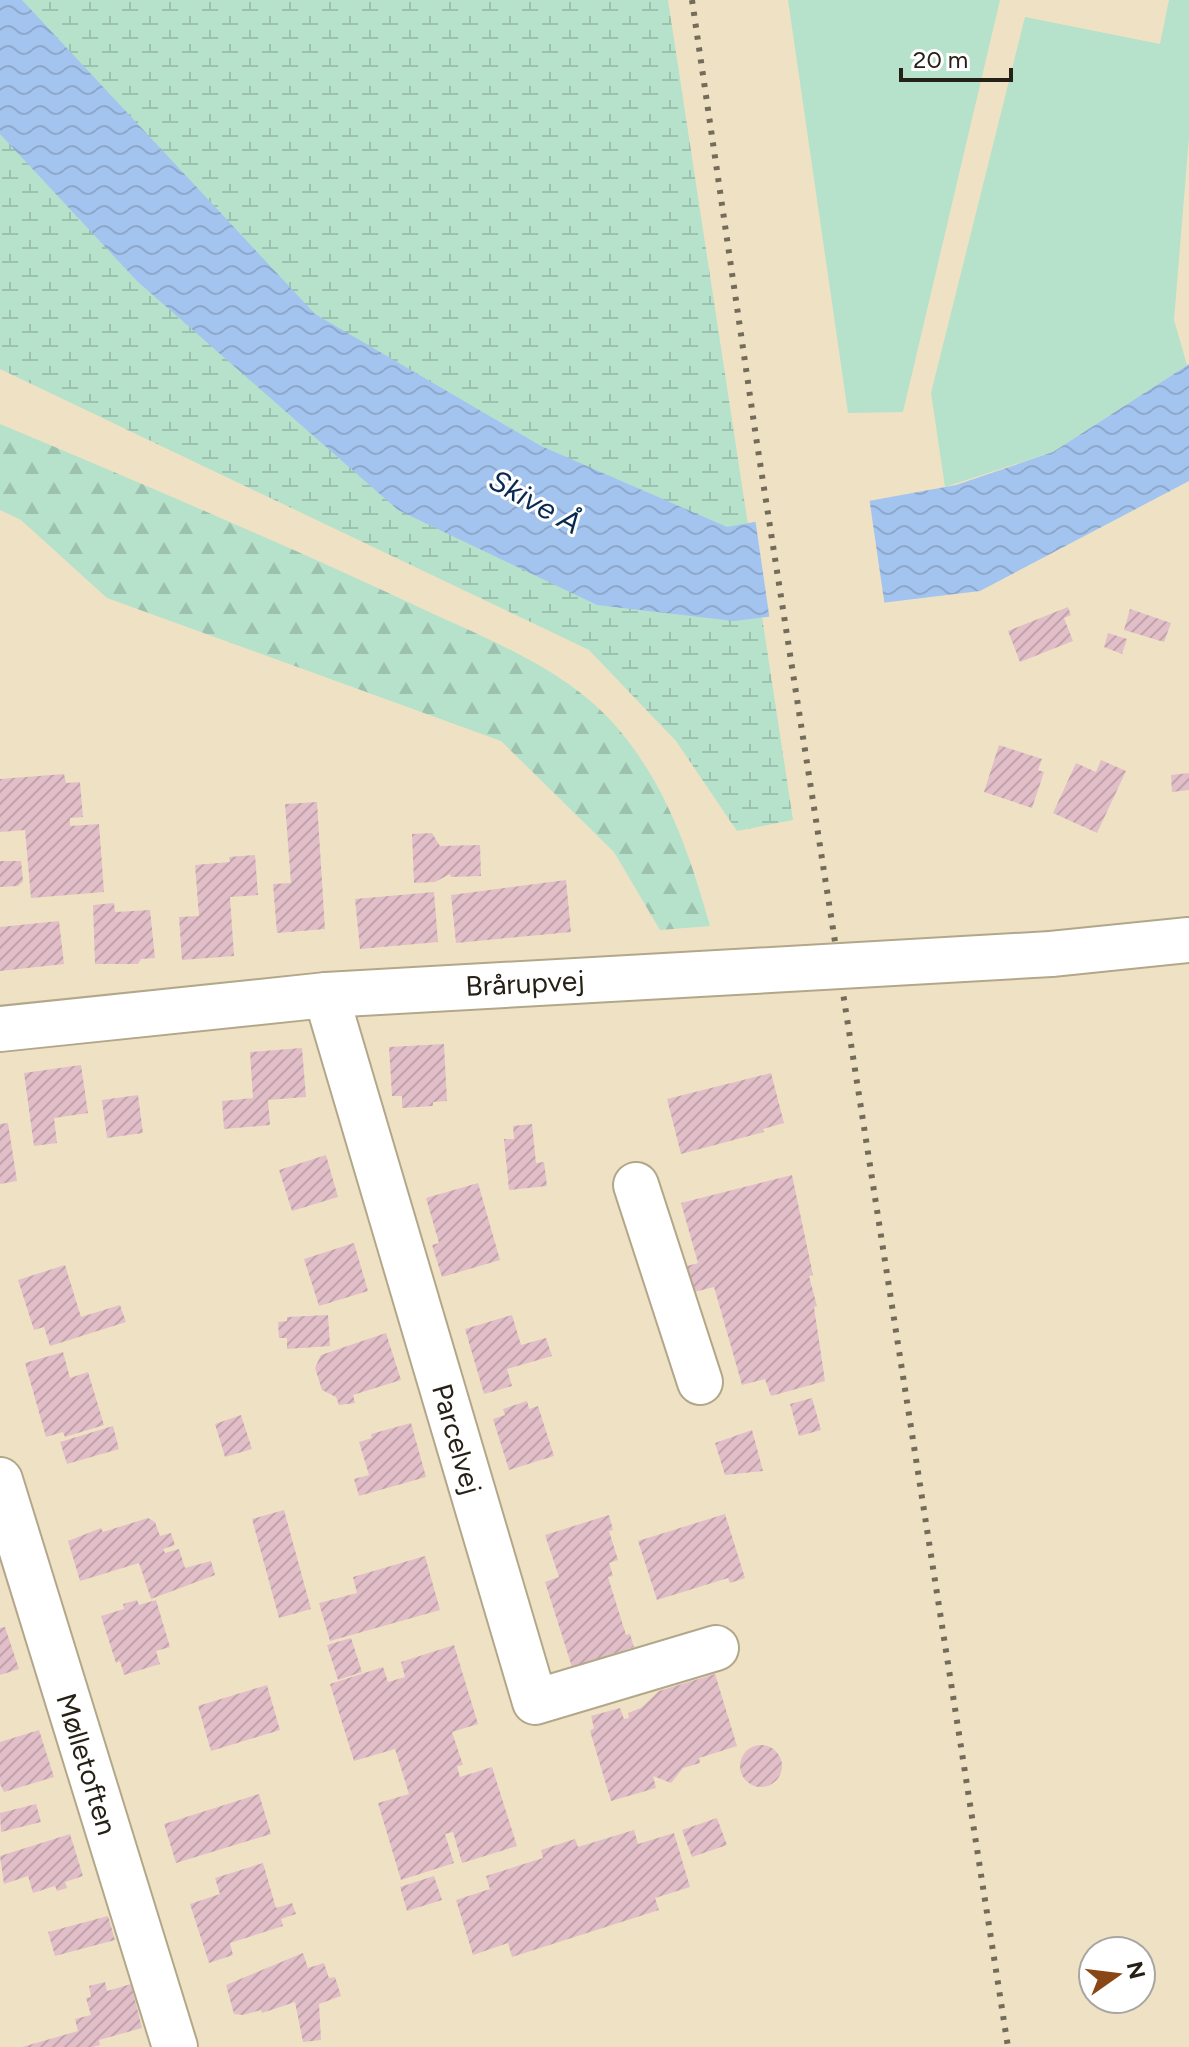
<svg xmlns="http://www.w3.org/2000/svg" width="1189" height="2047" viewBox="0 0 1189 2047" font-family="Figtree,sans-serif">
<style>
.green{fill:#b6e1cb}
.forest{fill:url(#forest-firs)}
.wetland{fill:url(#wetland-marsh)}
.water{fill:url(#water-waves)}
.pier{fill:#efe2c4}
.building{fill:url(#building-hatch)}
.lines{fill:none;stroke-linecap:round;stroke-linejoin:round}
.minor-casing{stroke:#b3a78a;stroke-width:48}
.minor{stroke:#fff;stroke-width:44}
.rail{stroke:#746c5a;stroke-width:6;stroke-dasharray:4 8;stroke-linecap:butt}
.minor-bridge-casing{stroke:#b3a78a;stroke-width:48;stroke-linecap:butt}
.minor-bridge{stroke:#fff;stroke-width:44}
.labels{text-anchor:middle;stroke-width:6;stroke-linejoin:round;paint-order:stroke}
.street-label{font-size:28px;fill:#262116;stroke:#fff}
.water-label{font-size:30px;font-style:italic;fill:#082a50;stroke:#fff}
</style>
<defs>
<pattern id="forest-firs" width="22" height="20" patternUnits="userSpaceOnUse" patternTransform="scale(2)"><rect width="22" height="20" fill="#b6e1cb"/><path d="M5 1l3.5 6h-7zM16 11l3.5 6h-7z" fill="#9cc1ae"/></pattern>
<pattern id="wetland-marsh" width="20" height="14" patternUnits="userSpaceOnUse" patternTransform="scale(2)"><rect width="20" height="14" fill="#b6e1cb"/><path d="M1 5h8M5 5V1M11 12h8M15 12V8" fill="none" stroke="#9cc1ae"/></pattern>
<pattern id="water-waves" width="16" height="10" patternUnits="userSpaceOnUse" patternTransform="scale(2)"><rect width="16" height="10" fill="#a3c4ef"/><path d="M0 5q4-4 8 0t8 0" fill="none" stroke="#8ca8cc"/></pattern>
<pattern id="building-hatch" width="6" height="6" patternUnits="userSpaceOnUse" patternTransform="scale(2)"><rect width="6" height="6" fill="#e1bec8"/><path d="M-1 1l2-2M0 6l6-6M5 7l2-2" fill="none" stroke="#c1a3ab"/></pattern>
</defs>
<rect width="100%" height="100%" fill="#efe2c4"/>
<g class="green">
<polygon points="788,0 1000,0 903,412 848,413"/>
<polygon points="1169,0 1189,0 1189,137 1174,320 1187,365 1053,452 945,487 931,393 1025,17 1160,44"/>
</g>
<path class="forest" d="M0,424C138,482 275,540 410,603C483,638 567,667 620,731C668,789 690,855 710,926L660,930L614,852L501,741L107,598L21,520L0,510Z"/>
<polygon class="wetland" points="0,0 668,0 793,820 737,831 676,741 589,650 0,369"/>
<polygon class="water" points="0,0 22,0 315,314 541,446 727,527 956,485 1053,452 1189,364 1189,481 980,591 734,621 597,605 398,510 137,281 0,134"/>
<polygon class="pier" points="869,497 885,607 770,621 755,518"/>
<g class="building">
<polygon points="1068,607 1071,615 1064,618 1073,641 1020,662 1008,631"/>
<polygon points="1130,609 1171,623 1164,642 1124,630"/>
<polygon points="1108,633 1127,639 1122,654 1104,647"/>
<polygon points="999,745 1042,759 1038,770 1044,772 1032,808 984,792"/>
<polygon points="1101,760 1126,771 1097,833 1053,813 1076,763 1096,772"/>
<polygon points="1189,773 1189,790 1172,792 1171,775"/>
<polygon points="64,774 66,783 80,782 83,817 70,818 70,826 99,824 104,892 31,898 25,830 0,832 0,779"/>
<polygon points="317,802 325,929 277,933 273,884 291,883 285,804"/>
<polygon points="432,833 440,846 480,845 481,876 451,877 450,874 435,882 414,883 412,834"/>
<polygon points="255,855 258,895 230,897 234,956 182,960 179,917 199,916 195,865 230,862 229,857"/>
<polygon points="0,861 21,861 23,881 18,886 0,887"/>
<polygon points="566,880 571,932 456,943 451,895"/>
<polygon points="434,892 438,942 360,949 355,899"/>
<polygon points="114,903 115,912 150,910 155,958 141,959 138,964 95,964 93,905"/>
<polygon points="59,921 64,964 0,971 0,927"/>
<polygon points="444,1044 447,1101 433,1102 433,1106 402,1108 402,1096 392,1096 389,1047"/>
<polygon points="302,1048 306,1097 268,1100 270,1125 224,1129 222,1101 253,1098 250,1052"/>
<polygon points="81,1065 88,1113 54,1118 57,1143 34,1146 24,1073"/>
<polygon points="771,1073 784,1123 763,1129 764,1132 681,1154 667,1099"/>
<polygon points="138,1095 143,1133 107,1138 102,1100"/>
<polygon points="8,1123 17,1181 0,1184 0,1124"/>
<polygon points="532,1124 536,1163 544,1162 547,1186 509,1190 504,1139 514,1139 513,1126"/>
<polygon points="326,1155 338,1197 292,1211 279,1170"/>
<polygon points="792,1175 813,1275 809,1276 817,1306 814,1307 825,1381 771,1396 765,1379 742,1385 714,1287 694,1292 687,1266 698,1263 681,1203"/>
<polygon points="478,1183 500,1260 442,1277 432,1245 439,1243 426,1198"/>
<polygon points="354,1243 368,1291 319,1306 304,1259"/>
<polygon points="65,1265 81,1317 120,1305 126,1322 50,1346 44,1327 34,1330 18,1280"/>
<polygon points="328,1315 330,1346 287,1349 287,1338 279,1338 278,1322 287,1321 287,1317"/>
<polygon points="512,1315 521,1345 546,1338 552,1356 507,1369 512,1386 484,1394 465,1329"/>
<polygon points="386,1333 401,1380 353,1395 355,1403 339,1405 336,1397 322,1390 315,1368 321,1355"/>
<polygon points="63,1352 70,1378 88,1372 104,1425 65,1437 63,1432 46,1437 25,1363"/>
<polygon points="812,1398 821,1430 799,1436 790,1404"/>
<polygon points="527,1401 529,1409 538,1406 554,1456 509,1470 493,1419 505,1415 503,1409"/>
<polygon points="241,1415 252,1449 225,1457 215,1424"/>
<polygon points="411,1423 426,1477 359,1496 354,1479 369,1475 359,1442 372,1438 371,1434"/>
<polygon points="113,1426 119,1449 67,1464 60,1442"/>
<polygon points="752,1430 763,1471 725,1475 715,1443"/>
<polygon points="284,1510 311,1609 279,1618 252,1519"/>
<polygon points="725,1514 745,1578 730,1583 728,1578 657,1600 638,1541"/>
<polygon points="609,1515 613,1530 609,1531 618,1560 609,1563 613,1576 608,1577 626,1635 630,1634 634,1647 572,1667 545,1582 559,1577 545,1535"/>
<polygon points="148,1518 155,1522 160,1536 171,1533 175,1545 163,1549 165,1553 179,1549 185,1568 211,1561 215,1575 151,1599 139,1563 80,1581 68,1541 101,1528 103,1532"/>
<polygon points="425,1556 440,1610 330,1641 319,1603 357,1593 353,1577"/>
<polygon points="137,1600 139,1605 156,1600 170,1647 156,1651 160,1664 124,1675 120,1661 116,1663 101,1616 124,1609 123,1604"/>
<polygon points="5,1627 19,1669 0,1675 0,1628"/>
<polygon points="351,1638 362,1672 338,1680 327,1645"/>
<polygon points="454,1645 478,1724 452,1732 463,1765 457,1766 460,1777 492,1767 517,1846 462,1863 453,1832 445,1834 454,1863 401,1880 378,1803 409,1794 395,1749 354,1761 330,1684 383,1667 388,1682 405,1677 401,1662"/>
<polygon points="715,1674 737,1746 699,1758 700,1763 683,1768 671,1783 653,1776 656,1788 611,1801 590,1731 594,1728 591,1716 620,1708 624,1719 629,1718 628,1713 641,1708 659,1691"/>
<polygon points="267,1685 280,1730 211,1751 198,1706"/>
<polygon points="39,1730 54,1777 4,1792 0,1784 0,1742"/>
<circle cx="761" cy="1766" r="21"/>
<polygon points="259,1794 271,1834 176,1863 164,1824"/>
<polygon points="36,1804 41,1822 1,1832 0,1813"/>
<polygon points="717,1818 727,1845 692,1857 682,1830"/>
<polygon points="634,1830 638,1844 674,1833 690,1887 655,1898 659,1910 512,1957 508,1943 473,1955 456,1900 490,1889 486,1876 543,1858 541,1850 575,1839 578,1847"/>
<polygon points="70,1834 83,1876 65,1882 67,1888 57,1891 55,1886 33,1893 28,1876 4,1884 0,1856"/>
<polygon points="263,1863 276,1908 292,1903 296,1914 281,1919 283,1926 230,1943 233,1955 209,1963 190,1904 220,1894 215,1878"/>
<polygon points="434,1876 442,1900 407,1911 400,1887"/>
<polygon points="108,1916 115,1940 55,1956 48,1932"/>
<polygon points="303,1953 308,1968 324,1963 329,1978 335,1977 341,1996 319,2004 321,2040 303,2042 295,2002 262,2013 261,2010 243,2015 234,2014 226,1985"/>
<polygon points="105,1982 107,1991 131,1984 142,2028 99,2040 100,2045 92,2047 22,2047 78,2031 75,2019 91,2015 86,1998 91,1997 89,1986"/>
</g>
<g class="lines">
<g class="minor-casing">
<g id="minor">
<polyline points="1051,954 1189,940"/>
<polyline points="326,995 535,1702 716,1648"/>
<polyline points="0,1029 326,995 735,972"/>
<polyline points="636,1185 700,1382"/>
<polyline points="0,1480 175,2047"/>
</g>
</g>
<use href="#minor" class="minor"/>
<polyline class="rail" points="692,0 756,437 1008,2047"/>
<g class="minor-bridge-casing">
<polyline id="minor-bridge" points="735,972 1051,954"/>
</g>
<use href="#minor-bridge" class="minor-bridge"/>
</g>
<g class="labels">
<g class="street-label">
<text transform="translate(525 983) rotate(-3)" y="10">Brårupvej</text>
<text transform="translate(457 1439) rotate(74)" y="10">Parcelvej</text>
<text transform="translate(87 1764) rotate(73)" y="10">Mølletoften</text>
</g>
<g class="water-label">
<text transform="translate(535 502) rotate(29)" y="10">Skive Å</text>
</g>
</g>
<g transform="translate(1117 1975) rotate(76)"><circle r="38" fill="#ffffff" stroke="#a8a6a2" stroke-width="2"/>
<path d="M0-6L14 30L0 20L-14 30Z" fill="#894715"/>
<text y="-12" font-size="22" font-weight="bold" text-anchor="middle" fill="#262116">N</text>
</g>
<path d="M901 68v12h110v-12" fill="none" stroke="#262116" stroke-width="4"/>
<text x="913" y="68" font-size="24" fill="#262116" stroke="#ffffff" stroke-width="6" paint-order="stroke">20 m</text>
</svg>
